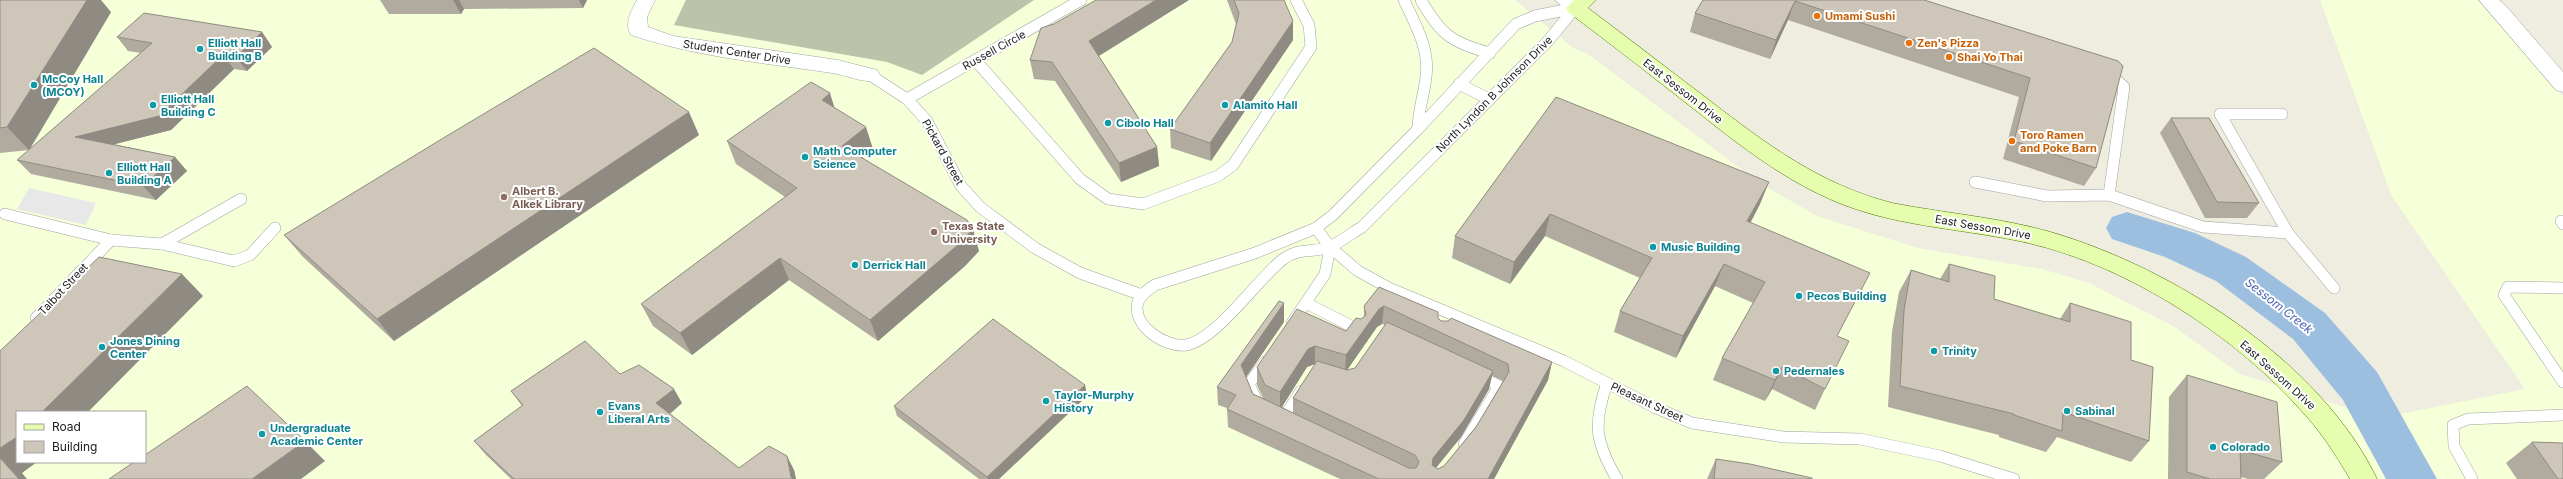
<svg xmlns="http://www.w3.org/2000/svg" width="2563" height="479" viewBox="0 0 2563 479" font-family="Inter,sans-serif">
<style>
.education{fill:#f5ffd8;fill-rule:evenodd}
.construction{fill:#bdc3ab}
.parking{fill:#e8e8e8}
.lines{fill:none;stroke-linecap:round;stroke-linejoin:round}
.river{fill:#9dbfdf;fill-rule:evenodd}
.lane-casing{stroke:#a3a3a3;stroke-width:12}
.street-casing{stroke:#a3a3a3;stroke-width:1}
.secondary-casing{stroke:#4b7500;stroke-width:1}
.lane{stroke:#fff;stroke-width:11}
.street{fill:#fff;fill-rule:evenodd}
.secondary{fill:#e6fdaf;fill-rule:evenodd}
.wall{fill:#b1ab9f;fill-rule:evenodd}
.shaded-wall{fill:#908b82}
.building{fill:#cec7b9;stroke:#908b82}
.food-dot{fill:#e8710a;stroke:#fff;stroke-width:1.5}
.culture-dot{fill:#0f9aa8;stroke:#fff;stroke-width:1.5}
.education-dot{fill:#8d6e63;stroke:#fff;stroke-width:1.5}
.labels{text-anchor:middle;stroke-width:4;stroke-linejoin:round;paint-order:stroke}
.food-label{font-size:11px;font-weight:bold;fill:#c56008;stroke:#fff;text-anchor:start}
.culture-label{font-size:11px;font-weight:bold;fill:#0d838f;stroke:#fff;text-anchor:start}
.street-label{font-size:11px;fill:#1c1c1c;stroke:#fff}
.education-label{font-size:11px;font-weight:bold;fill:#785e54;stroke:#fff;text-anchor:start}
.water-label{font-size:12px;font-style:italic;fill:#435eb0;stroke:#fff}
</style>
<rect width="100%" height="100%" fill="#eeede0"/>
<path class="education" d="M0,0H1515L1573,48L1588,54L1758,182L1817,216L1918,248L2042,269L2089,283L2173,326L2240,374L2380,418L2525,389L2391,195L2320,0H2479L2563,96V479H0ZM17,412H145V462H17Z"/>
<polygon class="construction" points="686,0 1034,0 922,75 887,62 674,25"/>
<polygon class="parking" points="29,188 96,203 86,225 17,209"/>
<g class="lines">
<polygon class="river" points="2127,212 2195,233 2246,257 2325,313 2377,372 2437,479 2386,479 2343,400 2293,339 2216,281 2165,257 2112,239 2106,228 2112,217"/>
<g class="lane-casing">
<g id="lane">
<path d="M1404,0C1415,24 1430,49 1426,77C1424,95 1418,111 1418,129"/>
<path d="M1421,0C1440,34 1452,43 1490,53"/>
<path d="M1575,8L1548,41L1362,227C1352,233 1342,241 1331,246C1315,254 1299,246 1282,260C1256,281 1217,339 1186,345C1165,348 1131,325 1138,302C1141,294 1149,289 1155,285L1255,253L1316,228L1333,215L1418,129L1516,24L1535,16Z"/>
<polyline points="976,61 1080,179 1108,199 1143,204 1218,176 1233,165 1311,47 1309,25 1296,0"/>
<polyline points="2108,72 2124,87 2109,195"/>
<polyline points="870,75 907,99 927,121 961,186 980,207 1035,248 1080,273 1142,295"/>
<polyline points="1459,84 1489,99"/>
<polyline points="907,99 1081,0"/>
<polyline points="1975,182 2047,196 2109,195 2203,227 2288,233 2220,114 2282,114"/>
<polyline points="5,214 111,240 162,244 234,261 250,255 275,228"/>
<polyline points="2561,221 2563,224"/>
<polyline points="1316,228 1330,247 1358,271 1389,288 1564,361 1656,408 1692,423 1783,437 1860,439 1940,456 2014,479"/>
<polyline points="2288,233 2334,288"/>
<polyline points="162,244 241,199"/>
<polyline points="2563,288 2508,287 2504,295 2563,382"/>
<polyline points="1306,303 1359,330"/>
<polyline points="36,318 111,240"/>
<polyline points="1292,323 1325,274 1330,247"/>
<path d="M1607,383C1593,424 1595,442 1617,479"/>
<polyline points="1260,408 1249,384 1265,362"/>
<polyline points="1283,419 1301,391"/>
<polyline points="1464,444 1499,386 1477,375"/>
<polyline points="2472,479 2454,446 2453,425 2468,419 2563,415"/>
</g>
</g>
<g class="street-casing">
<g id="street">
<path d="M637,0H655L647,17L648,27L673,36L838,60L877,70L880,75L877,80C863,84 847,75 832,73C765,63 696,57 631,35C624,24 631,11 637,0Z"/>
<polygon points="1555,0 1577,0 1584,8 1582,12 1568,12"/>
<polygon points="2479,0 2499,0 2506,6 2563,72 2563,92 2556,90"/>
</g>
</g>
<g class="secondary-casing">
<path id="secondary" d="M1574,0H1596L1588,8C1628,38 1668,69 1709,100C1766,144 1821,185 1892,203C1943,213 1996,217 2047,231C2170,266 2320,360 2377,479H2350C2335,453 2319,429 2298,407C2229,331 2121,262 2019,241C1957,228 1891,226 1832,200C1781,178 1738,144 1695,110C1653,77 1611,44 1568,12L1566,8Z"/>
</g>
<use href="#lane" class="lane"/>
<use href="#street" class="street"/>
<use href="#secondary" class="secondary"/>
</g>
<g class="wall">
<polygon points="0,0 111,12 30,149 141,53 128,51 117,37 262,32 272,47 247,71 234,69 171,130 113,144 175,157 187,171 156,200 31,174 17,160 29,150 0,153"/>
<polygon points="380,0 587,0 583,8 464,9 461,14 389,14"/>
<polygon points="1189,0 1099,56 1157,147 1159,166 1121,182 1055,81 1034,79 1030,60"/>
<polygon points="1227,0 1284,0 1293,40 1211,161 1171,148 1170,129 1232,42 1236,24"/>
<polygon points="1703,0 1924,0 2118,61 2096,168 2084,186 2003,159 2019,97 1788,20 1770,59 1690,32 1695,13"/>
<polygon points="1556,97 1760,204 1751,222 1837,337 1825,389 1815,410 1772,389 1765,401 1713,380 1722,358 1753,303 1715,286 1676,358 1614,332 1620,311 1640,278 1545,236 1510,284 1452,258 1455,236"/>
<polygon points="834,107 873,149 862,158 979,251 965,266 878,341 789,280 692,355 653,326 641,304 785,197 736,164 727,141"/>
<polygon points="2171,118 2259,203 2247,218 2205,218 2160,133"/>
<polygon points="699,135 394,341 303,257 284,235"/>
<polygon points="1949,264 1994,299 2060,319 2070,303 2131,360 2149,441 2131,462 2057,437 2046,452 1999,437 1999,435 1888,407 1892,332 1899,292 1911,270 1940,279"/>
<path d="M1379,287L1438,318L1441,321L1552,362L1548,380L1494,479H1340L1228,427L1227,408L1218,405L1217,387L1284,303V322L1246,377L1253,394L1263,398L1257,385V367L1346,331L1364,317V306ZM1382,324L1385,325L1355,368L1347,370L1377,327ZM1315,364L1293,398V413L1282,407L1307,367ZM1492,376L1503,381L1476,427L1444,466L1438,469L1436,468L1461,437L1489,389Z"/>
<polygon points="620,374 682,403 670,414 739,468 794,470 796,479 511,479 486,455 474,441 522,406 511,391"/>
<polygon points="2187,375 2282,462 2264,479 2248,479 2241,477 2241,479 2168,479 2169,397"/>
<polygon points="1085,385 1087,396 999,479 979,479 897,416 894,406"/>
<polygon points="2532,442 2563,479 2517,479 2506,463"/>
<polygon points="1716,459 1812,479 1707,479"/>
</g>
<g class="shaded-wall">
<polygon points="87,0 101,0 111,12 29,150 7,127"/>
<polygon points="453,0 459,0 464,9 461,14"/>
<polygon points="579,0 587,0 583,8"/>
<polygon points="1156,0 1189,0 1092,60 1089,41"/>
<polygon points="1795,1 1788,20 1770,59 1776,40"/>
<polygon points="1293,21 1293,40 1211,161 1210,143"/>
<polygon points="262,32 272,47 247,71 236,57"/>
<polygon points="223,55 234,69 171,130 88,151 75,137"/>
<polygon points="830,93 837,116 822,100"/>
<polygon points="689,112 699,135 394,341 377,319"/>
<polygon points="866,127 873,149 849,169 842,146"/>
<polygon points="1157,147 1159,166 1121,182 1119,163"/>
<polygon points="175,157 187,171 156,200 143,186"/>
<polygon points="1769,182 1760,204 1739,243 1747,221"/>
<polygon points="1550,214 1545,236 1510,284 1514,262"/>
<polygon points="973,229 979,251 965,266 878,341 870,320"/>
<polygon points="780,258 789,280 692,355 680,333"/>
<polygon points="1724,264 1715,286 1676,358 1683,336"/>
<polygon points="182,274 203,296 88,412 42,412"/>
<polygon points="1284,303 1284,322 1242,383 1241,365"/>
<polygon points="1384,306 1382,324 1377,327 1345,373 1346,355 1379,309"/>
<polygon points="1315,346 1315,364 1307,367 1280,410 1280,392 1308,349"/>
<polygon points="1552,362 1548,380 1494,479 1488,479"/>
<polygon points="1782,367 1772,389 1765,401 1775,380"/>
<polygon points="1493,371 1489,389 1461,437 1430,475 1433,458"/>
<polygon points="1085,385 1087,396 999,479 988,479 987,477"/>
<polygon points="674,389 682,403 665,418 656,403"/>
<polygon points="17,437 17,462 37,462 22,473 27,479 19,479 0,458 0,448"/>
<polygon points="305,441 325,461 301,479 252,479"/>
<polygon points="787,456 794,470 796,479 792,479 791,477"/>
</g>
<g class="building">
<polygon points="0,0 87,0 7,127 0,128"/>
<polygon points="1096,0 1156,0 1089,41 1157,147 1119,163 1052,62 1030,60 1041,28 1054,24"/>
<polygon points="1234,0 1284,0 1293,21 1210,143 1170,129 1232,42 1239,13"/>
<polygon points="1703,0 1924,0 2118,61 2123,66 2096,168 2014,141 2030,78 1795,1 1776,40 1695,13"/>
<polygon points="144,13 262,32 236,57 223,55 159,116 75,137 175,157 143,186 17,160 152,43 117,37"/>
<polygon points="594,48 689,112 377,319 284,235 445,137"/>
<polygon points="811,82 830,93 822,100 866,127 842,146 967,220 973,229 959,244 870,320 780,258 680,333 641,304 797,188 727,141"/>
<polygon points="1556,97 1769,182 1747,221 1870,273 1837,336 1849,341 1825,389 1782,367 1775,380 1722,358 1765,282 1724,264 1683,336 1620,311 1652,258 1550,214 1514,262 1455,236"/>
<polygon points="2171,118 2209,118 2259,203 2217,202"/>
<polygon points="99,257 182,274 42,412 17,412 17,437 0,448 0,351"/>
<polygon points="1949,264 1995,276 1994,299 2070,322 2070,303 2131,322 2131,360 2153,367 2149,441 2063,412 2062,431 2014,415 2014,414 1900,386 1904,310 1911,270 1949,282"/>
<polygon points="1379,287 1438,312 1438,318 1441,321 1448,321 1451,318 1552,362 1488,479 1379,479 1227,409 1236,395 1217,387 1279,301 1284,303 1241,365 1253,394 1409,468 1416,468 1419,462 1415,455 1293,398 1317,361 1347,370 1355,368 1387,322 1493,371 1464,420 1433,458 1432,465 1438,469 1444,466 1476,427 1509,372 1508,364 1384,306 1379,309 1346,355 1315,346 1308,349 1280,392 1265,385 1257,367 1297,309 1346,331 1356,318 1361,319 1366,315 1364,306"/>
<polygon points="993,319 1085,385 987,477 894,406"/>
<polygon points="585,341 620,374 639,365 674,389 656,403 739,468 769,446 787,456 791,477 793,479 514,479 474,441 523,405 511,391"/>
<polygon points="2187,375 2277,402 2282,462 2240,450 2241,479 2210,479 2187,472"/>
<polygon points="247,386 305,441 252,479 109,479 134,462 145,462 145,455"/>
<polygon points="2532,442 2563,443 2563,479 2558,479"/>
<polygon points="0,458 19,479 0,479"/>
<polygon points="1716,459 1750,464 1812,478 1812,479 1714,479"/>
</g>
<g class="food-dot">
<circle cx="1817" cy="16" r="4"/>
<circle cx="1909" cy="43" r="4"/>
<circle cx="1949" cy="57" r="4"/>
<circle cx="2012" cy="141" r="4"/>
</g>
<g class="culture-dot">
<circle cx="200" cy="49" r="4"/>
<circle cx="34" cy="85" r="4"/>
<circle cx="153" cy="105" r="4"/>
<circle cx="1225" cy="105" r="4"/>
<circle cx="1108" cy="123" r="4"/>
<circle cx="805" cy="157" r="4"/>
<circle cx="109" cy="173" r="4"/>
<circle cx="1653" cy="247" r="4"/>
<circle cx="855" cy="265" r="4"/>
<circle cx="1799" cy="296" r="4"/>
<circle cx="102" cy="347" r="4"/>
<circle cx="1934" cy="351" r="4"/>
<circle cx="1776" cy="371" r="4"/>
<circle cx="1046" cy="401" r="4"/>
<circle cx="2067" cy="411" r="4"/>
<circle cx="600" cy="412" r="4"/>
<circle cx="262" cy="434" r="4"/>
<circle cx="2213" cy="447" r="4"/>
</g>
<g class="education-dot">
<circle cx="504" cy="197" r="4"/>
<circle cx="934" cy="232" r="4"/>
</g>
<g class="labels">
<g class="food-label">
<text x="1825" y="20">Umami Sushi</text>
<text x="1917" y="47">Zen's Pizza</text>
<text x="1957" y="61">Shai Yo Thai</text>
<text x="2020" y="139">Toro Ramen<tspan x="2020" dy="13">and Poke Barn</tspan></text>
</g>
<g class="culture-label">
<text x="208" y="47">Elliott Hall<tspan x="208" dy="13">Building B</tspan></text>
<text x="42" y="83">McCoy Hall<tspan x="42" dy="13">(MCOY)</tspan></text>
<text x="161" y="103">Elliott Hall<tspan x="161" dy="13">Building C</tspan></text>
<text x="1233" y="109">Alamito Hall</text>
<text x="1116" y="127">Cibolo Hall</text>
<text x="813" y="155">Math Computer<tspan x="813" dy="13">Science</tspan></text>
<text x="117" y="171">Elliott Hall<tspan x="117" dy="13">Building A</tspan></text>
<text x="1661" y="251">Music Building</text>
<text x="863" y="269">Derrick Hall</text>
<text x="1807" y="300">Pecos Building</text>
<text x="110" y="345">Jones Dining<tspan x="110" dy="13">Center</tspan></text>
<text x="1942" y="355">Trinity</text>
<text x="1784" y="375">Pedernales</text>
<text x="1054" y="399">Taylor-Murphy<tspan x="1054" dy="13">History</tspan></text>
<text x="608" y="410">Evans<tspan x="608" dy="13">Liberal Arts</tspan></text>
<text x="2075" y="415">Sabinal</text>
<text x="270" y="432">Undergraduate<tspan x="270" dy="13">Academic Center</tspan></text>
<text x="2221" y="451">Colorado</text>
</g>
<g class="street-label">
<text transform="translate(994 50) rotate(-29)" y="4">Russell Circle</text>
<text transform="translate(737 52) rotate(9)" y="4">Student Center Drive</text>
<text transform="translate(1683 91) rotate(38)" y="4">East Sessom Drive</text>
<text transform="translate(1494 94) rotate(-45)" y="4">North Lyndon B Johnson Drive</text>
<text transform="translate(943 152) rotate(61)" y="4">Pickard Street</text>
<text transform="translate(1983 227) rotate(10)" y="4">East Sessom Drive</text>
<text transform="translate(63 289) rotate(-47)" y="4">Talbot Street</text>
<text transform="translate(2278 375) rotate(42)" y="4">East Sessom Drive</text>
<text transform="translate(1647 402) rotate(25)" y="4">Pleasant Street</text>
</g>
<g class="education-label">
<text x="512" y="195">Albert B.<tspan x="512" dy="13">Alkek Library</tspan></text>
<text x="942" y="230">Texas State<tspan x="942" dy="13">University</tspan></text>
</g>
<g class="water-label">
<text transform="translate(2279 306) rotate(38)" y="4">Sessom Creek</text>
</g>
</g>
<rect x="16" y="411" width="130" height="52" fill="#ffffff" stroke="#a4a4a4"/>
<rect x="24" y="424" width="20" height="6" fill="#e6fdaf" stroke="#a4a4a4"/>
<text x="52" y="431" font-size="12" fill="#1c1c1c">Road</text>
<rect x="24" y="441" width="20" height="12" fill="#cec7b9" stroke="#a4a4a4"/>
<text x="52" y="451" font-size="12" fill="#1c1c1c">Building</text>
</svg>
